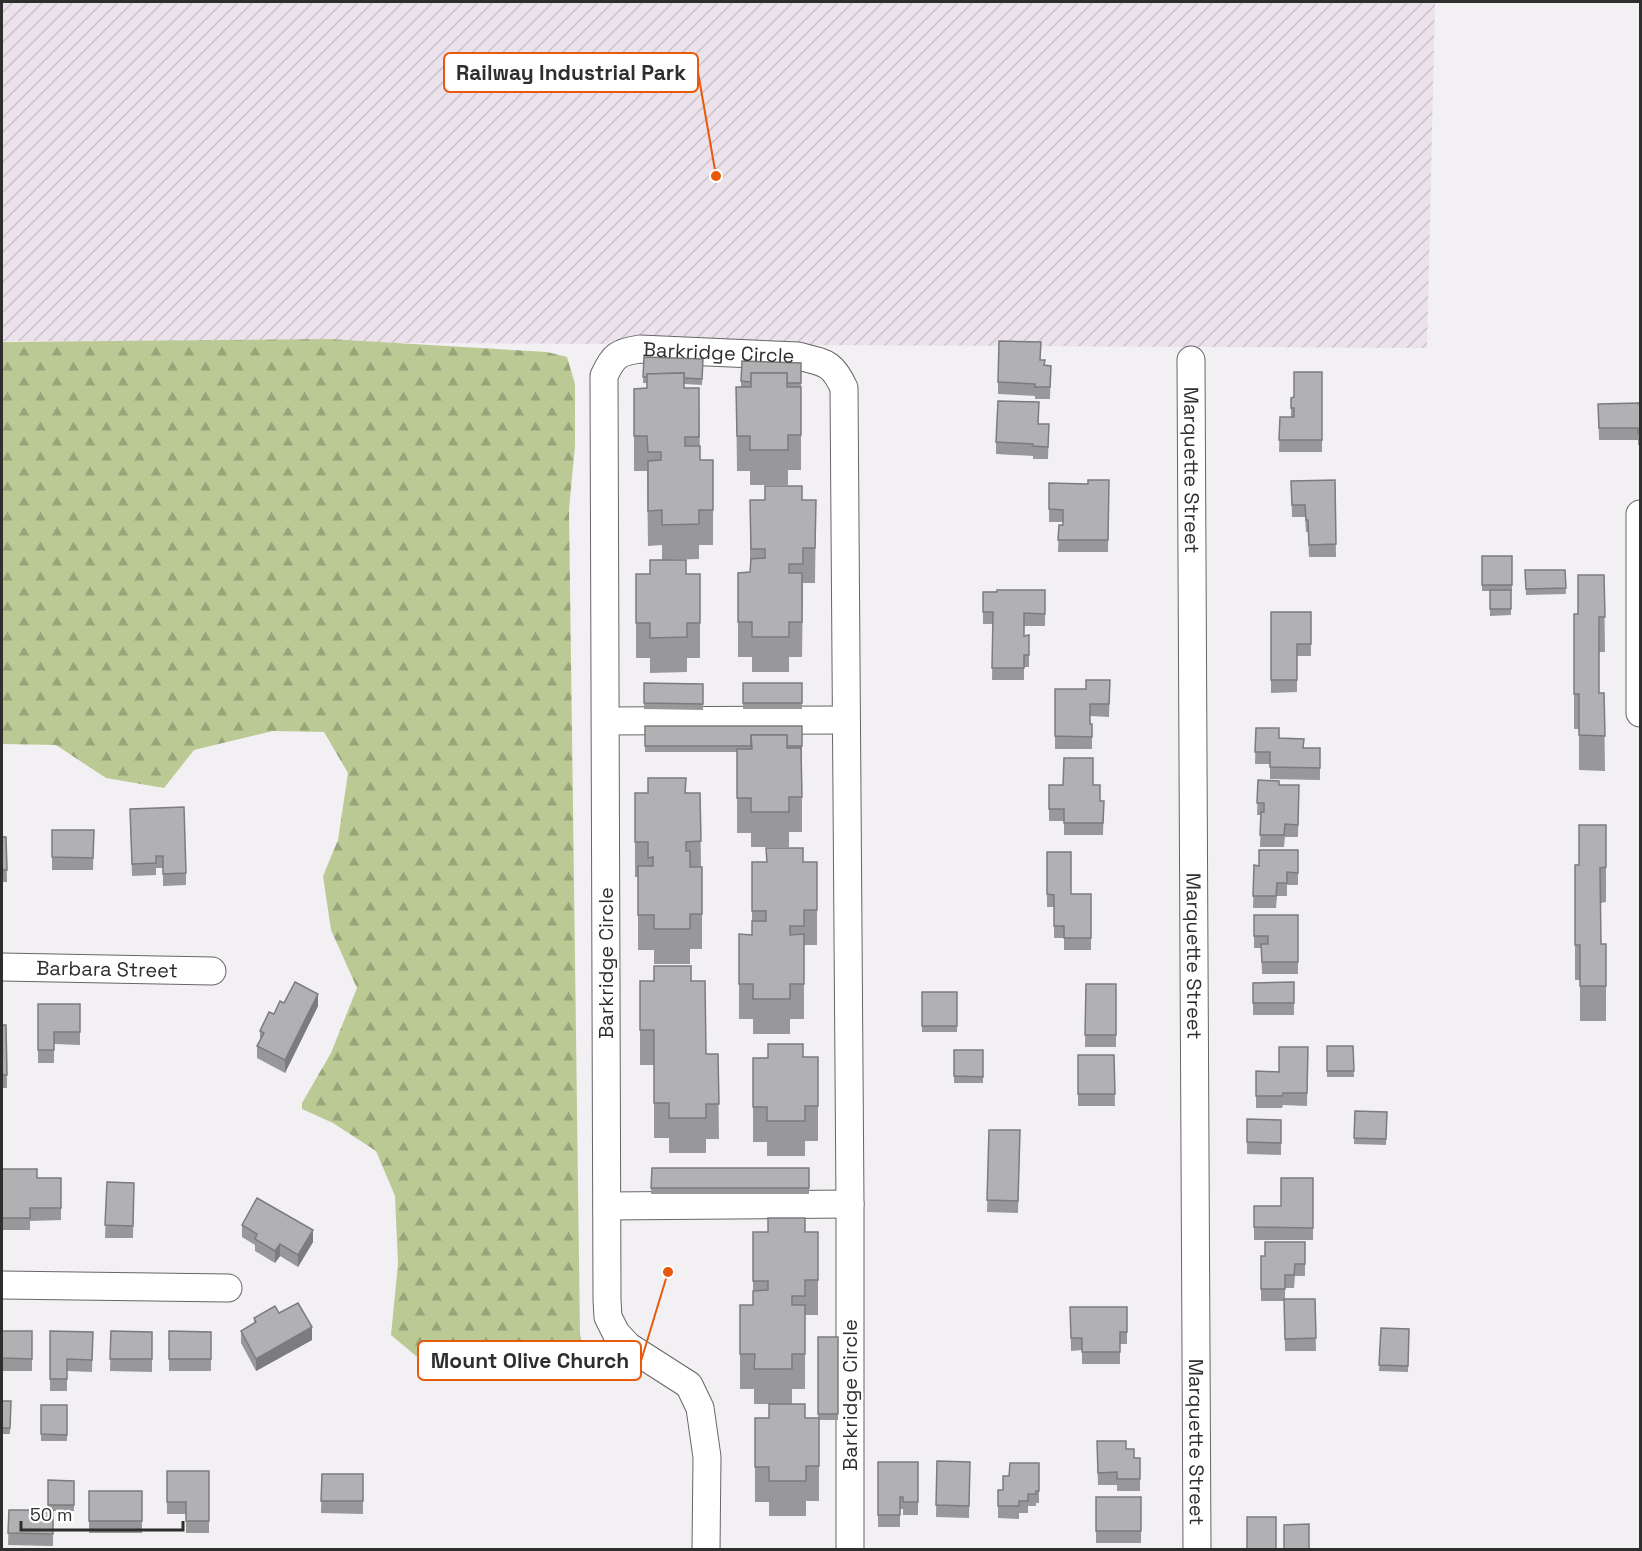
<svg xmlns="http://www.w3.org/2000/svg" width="1642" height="1551" viewBox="0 0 1642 1551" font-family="'Space Grotesk',sans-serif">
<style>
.industrial{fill:url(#industrial-furrows)}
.forest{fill:url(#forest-firs)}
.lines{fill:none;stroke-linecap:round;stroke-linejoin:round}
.minor-casing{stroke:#676567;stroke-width:29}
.minor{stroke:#fff;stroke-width:27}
.wall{fill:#98979a}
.shaded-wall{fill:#7c7b7d}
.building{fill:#b1b0b3;stroke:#7c7b7d;stroke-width:1.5}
.labels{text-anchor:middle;stroke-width:4.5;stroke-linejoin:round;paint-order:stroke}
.street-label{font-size:20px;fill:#2f2e2f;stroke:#fff}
.leader{fill:none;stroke:#e8590c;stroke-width:2}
.callout-dot{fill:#e8590c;stroke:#fff;stroke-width:2}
.callout{fill:#fff;stroke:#e8590c;stroke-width:2}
.callout-label{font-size:21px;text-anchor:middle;font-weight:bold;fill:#2f2e2f}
</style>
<defs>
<pattern id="industrial-furrows" width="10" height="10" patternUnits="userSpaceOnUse" patternTransform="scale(1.5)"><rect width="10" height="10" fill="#ebe2eb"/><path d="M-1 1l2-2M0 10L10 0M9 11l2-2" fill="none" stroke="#cac2ca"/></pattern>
<pattern id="forest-firs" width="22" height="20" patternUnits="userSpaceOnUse" patternTransform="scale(1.5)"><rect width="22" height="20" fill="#bbca94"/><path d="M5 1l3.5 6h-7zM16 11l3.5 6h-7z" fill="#98a479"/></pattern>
</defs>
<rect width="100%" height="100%" fill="#f3f0f3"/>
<polygon class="industrial" points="2,2 1435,2 1427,348 2,341"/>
<polygon class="forest" points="329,339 547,352 567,357 575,384 575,446 569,509 580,1334 586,1360 497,1364 422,1361 391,1335 398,1264 395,1196 376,1151 333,1123 302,1109 302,1103 331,1053 357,988 331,930 323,876 338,840 348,773 324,732 273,731 194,750 164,788 106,778 56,745 2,744 2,342"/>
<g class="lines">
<g class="minor-casing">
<g id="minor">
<path id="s1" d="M1191,360L1197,1550"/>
<polyline points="1640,514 1640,713"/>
<polyline points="606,721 846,720"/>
<path id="s2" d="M2,967L212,971"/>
<polyline points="607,1206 850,1204"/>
<polyline points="2,1285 228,1288"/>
<path id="s3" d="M706,1550L707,1457L700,1408L689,1385L628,1346L616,1333L608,1317L607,1300L604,376C613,356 618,352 640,349L798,356C825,363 832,362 844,388L850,1204V1550"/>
</g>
</g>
<use href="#minor" class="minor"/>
</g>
<g class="wall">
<polygon points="644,357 703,359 702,385 684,384 684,388 699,388 700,460 713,510 713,545 699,545 699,559 662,560 662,545 648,546 647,471 634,471 634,389 647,388 647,383 643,383"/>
<polygon points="1041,360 1044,365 1051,366 1050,399 1035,399 1035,396 998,394 998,382"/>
<polygon points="801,363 801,470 788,470 788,485 750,485 750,471 737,471 736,387 741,387 741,381"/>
<polygon points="1322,372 1322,452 1279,452 1280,417 1291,417 1291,398 1294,397"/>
<polygon points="1598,404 1641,408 1641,445 1638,445 1638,440 1599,440"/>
<polygon points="1038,424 1049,424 1048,459 1033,459 1033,456 996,454 996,442"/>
<polygon points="1109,480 1108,552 1058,552 1059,525 1063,525 1063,522 1049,522 1049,483 1088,484"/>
<polygon points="1335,480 1336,557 1309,557 1308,532 1306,532 1305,517 1292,517 1291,481"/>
<polygon points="750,500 816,500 815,583 803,583 802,657 789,657 789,672 752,672 752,657 738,657 738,573 750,572"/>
<polygon points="1482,556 1512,556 1512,591 1511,591 1511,615 1490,616 1490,591 1482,591"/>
<polygon points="1525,570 1565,570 1566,594 1526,595"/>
<polygon points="636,574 700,574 700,658 687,658 687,672 650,673 650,658 636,658"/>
<polygon points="1604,575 1605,652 1599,652 1599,693 1604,693 1605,771 1579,770 1579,729 1574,729 1574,614 1578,614"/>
<polygon points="1045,590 1045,626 1024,626 1024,636 1029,635 1029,667 1024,667 1024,680 992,680 993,624 983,624 983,592"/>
<polygon points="1271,612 1311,612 1311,656 1297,656 1297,692 1271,693"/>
<polygon points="1110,680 1109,717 1090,716 1090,724 1092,724 1092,749 1055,749 1055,689 1086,689"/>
<polygon points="644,683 703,684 703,710 644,709"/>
<rect x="743" y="683" width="59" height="26"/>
<polygon points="645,726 802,726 802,832 789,832 789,847 751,847 751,833 737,833 737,752 645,752"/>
<polygon points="1256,728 1279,738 1304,748 1320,748 1320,780 1270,779 1270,764 1255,764"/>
<polygon points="1258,780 1279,785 1299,785 1298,837 1285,837 1284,847 1260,847 1261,815 1257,815"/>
<polygon points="1049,785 1093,785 1100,801 1104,801 1103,835 1064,835 1064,821 1049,821"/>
<polygon points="635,793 700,793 701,867 702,867 702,949 690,949 690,964 654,964 654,950 638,950 638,877 635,877"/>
<polygon points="130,809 186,873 186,885 163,886 163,868 156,868 156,875 132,876"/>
<polygon points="1606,825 1606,902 1601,903 1601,944 1606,944 1606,1021 1580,1021 1580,980 1575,980 1575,865 1579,865"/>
<polygon points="52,830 94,830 93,870 52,870"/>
<polygon points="2,837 6,837 7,882 2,882"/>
<polygon points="1298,850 1298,885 1287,885 1287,896 1277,896 1276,908 1253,908 1254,865 1259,866"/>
<polygon points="1047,852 1071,894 1091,894 1091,950 1064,950 1064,938 1054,938 1054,907 1047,907"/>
<polygon points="752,862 817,862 817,945 804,945 804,1019 790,1019 790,1034 753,1034 753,1019 739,1019 739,934 752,935"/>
<polygon points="1254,915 1298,915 1298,974 1262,974 1261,948 1254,948"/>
<polygon points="640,981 691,981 706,1054 718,1054 719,1139 706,1139 706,1153 669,1153 669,1138 654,1138 654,1065 640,1065"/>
<polygon points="1294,982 1294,1015 1253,1015 1253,983"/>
<polygon points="1086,984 1116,984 1116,1047 1085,1047"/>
<rect x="922" y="992" width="35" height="40"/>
<polygon points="284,1003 318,1006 285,1073 257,1058 257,1046 260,1041 260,1031"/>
<polygon points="38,1004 80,1004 80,1045 54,1044 54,1063 38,1063"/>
<polygon points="2,1025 6,1025 7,1088 2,1088"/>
<polygon points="1327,1046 1353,1046 1354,1077 1327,1077"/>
<polygon points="1308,1047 1307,1106 1283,1105 1282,1108 1256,1108 1256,1071 1279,1072"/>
<rect x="954" y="1050" width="29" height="33"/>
<polygon points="1078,1055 1114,1055 1115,1106 1078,1106"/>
<polygon points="818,1057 818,1141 805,1141 805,1156 767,1156 767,1142 753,1142 753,1058"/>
<polygon points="1355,1111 1387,1112 1386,1145 1354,1144"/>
<polygon points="1247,1119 1281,1120 1281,1155 1247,1154"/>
<polygon points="989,1130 1020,1130 1018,1213 987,1212"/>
<polygon points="652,1168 809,1168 809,1194 651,1194"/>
<polygon points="2,1169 37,1178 61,1178 61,1220 30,1221 30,1230 2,1230"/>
<polygon points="1313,1178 1313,1240 1254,1240 1254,1206 1281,1206"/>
<polygon points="107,1182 134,1183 133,1238 105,1238"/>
<polygon points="242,1225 313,1242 298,1267 280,1256 275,1263 255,1251 255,1245 242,1237"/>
<polygon points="753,1232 818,1232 818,1315 805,1315 805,1389 792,1389 792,1404 754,1404 754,1389 740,1389 740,1305 753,1305"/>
<polygon points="1305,1242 1305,1276 1295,1276 1294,1288 1285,1288 1285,1299 1315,1299 1316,1351 1285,1351 1284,1301 1261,1301 1261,1256 1265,1256"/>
<polygon points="1070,1307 1127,1307 1127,1344 1120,1344 1120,1364 1082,1364 1082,1350 1071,1351"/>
<polygon points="279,1313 312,1340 256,1371 241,1343 241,1331 254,1323 254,1318"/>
<polygon points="1381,1328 1409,1329 1408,1372 1379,1371"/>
<rect x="2" y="1331" width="30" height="40"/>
<polygon points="50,1331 93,1332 92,1372 67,1371 67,1391 50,1391"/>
<polygon points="111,1331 152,1332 152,1372 110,1371"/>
<polygon points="169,1331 211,1332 211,1371 169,1371"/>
<polygon points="818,1337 838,1337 838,1420 819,1420 819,1501 806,1501 806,1516 769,1516 769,1502 755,1502 755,1418 818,1418"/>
<polygon points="2,1401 11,1401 10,1434 2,1434"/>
<rect x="41" y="1405" width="26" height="36"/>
<polygon points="1097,1441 1126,1449 1134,1458 1140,1458 1140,1491 1117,1491 1117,1485 1098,1485"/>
<polygon points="937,1461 970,1462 969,1518 936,1517"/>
<polygon points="878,1462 918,1462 918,1515 903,1515 903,1509 900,1509 900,1527 878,1527"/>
<polygon points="1039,1463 1039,1503 1036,1503 1036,1506 1028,1506 1028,1513 1019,1513 1019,1519 998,1518 998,1490 1003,1490 1009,1476"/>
<polygon points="167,1471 209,1471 209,1533 186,1533 186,1514 167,1514"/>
<polygon points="322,1474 363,1474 363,1514 321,1513"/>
<polygon points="48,1480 74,1481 74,1511 53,1511 53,1546 8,1545 9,1510 48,1510"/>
<rect x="89" y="1491" width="53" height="42"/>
<rect x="1096" y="1497" width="45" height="46"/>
</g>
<g class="shaded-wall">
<polygon points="318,994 318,1006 285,1073 285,1060"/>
<polygon points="313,1230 313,1242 298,1267 298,1255"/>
<polygon points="280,1244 280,1256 275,1263 275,1251"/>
<polygon points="312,1327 312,1340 256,1371 256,1359"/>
</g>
<g class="building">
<polygon points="999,341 1041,342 1040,360 1045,360 1044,365 1051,366 1050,387 1035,387 1035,384 998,382"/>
<polygon points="644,357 703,359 702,379 684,378 684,373 647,374 647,377 643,377"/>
<polygon points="742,361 801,363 801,383 787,383 787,373 751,373 751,382 741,381"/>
<polygon points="1294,372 1322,372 1322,440 1279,440 1280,417 1294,417 1294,408 1291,408 1291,398 1294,397"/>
<polygon points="684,373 684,388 699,388 699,437 685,437 685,446 700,446 700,460 713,460 713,510 699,510 699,524 662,525 662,510 648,511 648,461 661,460 661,452 648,452 647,436 634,436 634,389 647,388 647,374"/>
<polygon points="751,373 787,373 787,387 801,387 801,435 788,435 788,450 750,450 750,436 737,436 736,387 751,387"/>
<polygon points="998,401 1039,402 1038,424 1049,424 1048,447 1033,446 1033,444 996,442"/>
<polygon points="1639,403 1640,408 1641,408 1641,433 1638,433 1638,428 1599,428 1598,404"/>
<polygon points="1088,480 1109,480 1108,540 1058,540 1059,525 1063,525 1063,510 1049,509 1049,483 1088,484"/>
<polygon points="1335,480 1336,544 1309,545 1308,520 1306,520 1305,505 1292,505 1291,481"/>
<polygon points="765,486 802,486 802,500 816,500 815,548 803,548 803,564 789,564 789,573 802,573 802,622 789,622 789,637 752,637 752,622 738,622 738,573 750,572 751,559 765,558 765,549 751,549 750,500 765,500"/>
<rect x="1482" y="556" width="30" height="29"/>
<polygon points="650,560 686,560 686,574 700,574 700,623 687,623 687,637 650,638 650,623 636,623 636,574 650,574"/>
<polygon points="1525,570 1565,570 1566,588 1526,589"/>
<polygon points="1578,575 1604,575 1605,617 1599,617 1599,693 1604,693 1605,736 1579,735 1579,694 1574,694 1574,614 1578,614"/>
<polygon points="997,590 1045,590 1045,614 1024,613 1024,636 1029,635 1029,655 1024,655 1024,668 992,668 993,612 983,612 983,592 997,592"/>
<rect x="1490" y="590" width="21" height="19"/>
<polygon points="1271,612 1311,612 1311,644 1297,644 1297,680 1271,680"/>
<polygon points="1086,680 1110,680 1109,704 1090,704 1090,724 1092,724 1092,737 1055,736 1055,689 1086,689"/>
<polygon points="644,683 703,684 703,704 644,703"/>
<rect x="743" y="683" width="59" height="20"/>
<polygon points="645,726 802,726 802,746 787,746 787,735 751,735 751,746 645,746"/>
<polygon points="1256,728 1279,728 1279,738 1304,739 1303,748 1320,748 1320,768 1270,767 1270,752 1255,752"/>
<polygon points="751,735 787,735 787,748 801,748 802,797 789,797 789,812 751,812 751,798 737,798 737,749 752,749"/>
<polygon points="1064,758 1093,758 1093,785 1100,785 1100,801 1104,801 1103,823 1064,823 1064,809 1049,809 1049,785 1063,785"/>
<polygon points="648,778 686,778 685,793 700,793 701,841 686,842 686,851 690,851 690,867 702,867 702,914 690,914 690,929 654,929 654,915 638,915 638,866 653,866 653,857 648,858 648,842 635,842 635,793 648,793"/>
<polygon points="1258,780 1279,781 1279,785 1299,785 1298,825 1285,824 1284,835 1260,835 1261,812 1264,812 1264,803 1257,803"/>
<polygon points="184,807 186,873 163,874 163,856 156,856 156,863 132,864 130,809"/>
<polygon points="1579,825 1606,825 1606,867 1600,868 1601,944 1606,944 1606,986 1580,986 1580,945 1575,945 1575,865 1579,865"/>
<polygon points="52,830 94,830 93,858 52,857"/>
<polygon points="2,837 6,837 7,870 2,870"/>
<polygon points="766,848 803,848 803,862 817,862 817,910 804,910 804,926 790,926 790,935 804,934 804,984 790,984 790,999 753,999 753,984 739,984 739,934 752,935 752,921 766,921 766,911 752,911 752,862 767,862"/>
<polygon points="1259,850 1298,850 1298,873 1287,872 1287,883 1277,883 1276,896 1253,896 1254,865 1259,866"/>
<polygon points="1047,852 1071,852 1071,894 1091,894 1091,938 1064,938 1064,926 1054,926 1054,895 1047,894"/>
<polygon points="1254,915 1298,915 1298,962 1262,962 1261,944 1268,944 1268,936 1254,936"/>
<polygon points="654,966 691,966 691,981 705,981 706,1054 718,1054 719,1104 706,1104 706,1118 669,1118 669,1103 654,1103 654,1030 640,1030 640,981 654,981"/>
<polygon points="295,982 318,994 285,1060 257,1046 264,1033 260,1031 269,1012 274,1014 280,1001 284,1003"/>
<polygon points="1294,982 1294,1003 1253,1003 1253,983"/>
<polygon points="1086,984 1116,984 1116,1035 1085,1035"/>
<rect x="922" y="992" width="35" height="34"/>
<polygon points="38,1004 80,1004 80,1032 54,1032 54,1050 38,1050"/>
<polygon points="2,1025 6,1025 7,1075 2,1075"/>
<polygon points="768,1044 803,1044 803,1057 818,1057 818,1106 805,1106 805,1121 767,1121 767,1107 753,1107 753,1058 768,1058"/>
<polygon points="1327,1046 1353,1046 1354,1071 1327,1071"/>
<polygon points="1279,1047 1308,1047 1307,1093 1283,1093 1282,1096 1256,1096 1256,1071 1279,1072"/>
<polygon points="954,1050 983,1050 983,1077 954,1076"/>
<polygon points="1078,1055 1114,1055 1115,1094 1078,1094"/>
<polygon points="1355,1111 1387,1112 1386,1139 1354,1138"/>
<polygon points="1247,1119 1281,1120 1281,1143 1247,1142"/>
<polygon points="989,1130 1020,1130 1018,1201 987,1200"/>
<polygon points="652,1168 809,1168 809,1188 651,1188"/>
<polygon points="2,1169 37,1169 37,1178 61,1178 61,1208 30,1208 30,1218 2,1218"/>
<polygon points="1281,1178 1313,1178 1313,1228 1254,1227 1254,1206 1281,1206"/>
<polygon points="107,1182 134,1183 133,1226 105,1225"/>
<polygon points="257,1198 313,1230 298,1255 280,1244 275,1251 255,1239 257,1234 242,1225"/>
<polygon points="768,1218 805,1218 805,1232 818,1232 818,1280 805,1280 805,1296 792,1296 792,1305 805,1305 805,1354 792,1354 792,1369 754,1369 755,1354 740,1354 740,1305 753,1305 753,1291 768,1290 768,1281 753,1281 753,1232 768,1232"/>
<polygon points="1265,1242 1305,1242 1305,1264 1295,1264 1294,1275 1285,1275 1285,1289 1261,1289 1261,1256 1265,1256"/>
<polygon points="1284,1299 1315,1299 1316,1338 1285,1339"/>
<polygon points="298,1303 312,1327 256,1359 241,1331 256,1322 254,1318 275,1306 279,1313"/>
<polygon points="1070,1307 1127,1307 1127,1332 1120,1332 1120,1352 1082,1352 1082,1338 1071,1338"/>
<polygon points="1381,1328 1409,1329 1408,1366 1379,1365"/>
<polygon points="2,1331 32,1331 32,1359 2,1358"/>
<polygon points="50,1331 93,1332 92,1360 67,1359 67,1379 50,1379"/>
<polygon points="111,1331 152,1332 152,1359 110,1359"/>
<polygon points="169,1331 211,1332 211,1359 169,1359"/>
<rect x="818" y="1337" width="20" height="77"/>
<polygon points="2,1401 11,1401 10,1428 2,1428"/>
<polygon points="769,1404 805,1404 805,1418 819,1418 819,1466 806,1466 806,1481 769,1481 769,1467 755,1467 755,1418 769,1418"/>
<polygon points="41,1405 67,1405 67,1435 41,1434"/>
<polygon points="1097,1441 1126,1441 1126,1449 1134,1449 1134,1458 1140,1458 1140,1479 1117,1479 1117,1472 1098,1473"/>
<polygon points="937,1461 970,1462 969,1506 936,1505"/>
<polygon points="878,1462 918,1462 918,1502 903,1502 903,1497 900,1497 900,1515 878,1515"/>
<polygon points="1010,1463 1039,1463 1039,1491 1036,1491 1036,1494 1028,1494 1028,1501 1019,1501 1019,1506 998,1506 998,1490 1003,1490 1003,1476 1009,1476"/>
<polygon points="167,1471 209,1471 209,1521 186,1521 186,1502 167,1502"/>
<polygon points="322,1474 363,1474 363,1501 321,1501"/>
<polygon points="48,1480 74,1481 74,1505 48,1505"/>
<rect x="89" y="1491" width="53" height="30"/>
<rect x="1096" y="1497" width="45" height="34"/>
<polygon points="9,1510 53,1510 53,1534 8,1533"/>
<rect x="1247" y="1517" width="29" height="33"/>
<polygon points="1309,1524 1309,1550 1284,1550 1284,1525"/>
</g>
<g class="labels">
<g class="street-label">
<text dy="7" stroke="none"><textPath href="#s3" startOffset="1344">Barkridge Circle</textPath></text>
<text dy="7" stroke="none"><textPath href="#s1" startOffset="110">Marquette Street</textPath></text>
<text dy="7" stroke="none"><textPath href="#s1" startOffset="596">Marquette Street</textPath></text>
<text transform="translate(606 963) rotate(-90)" y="7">Barkridge Circle</text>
<text dy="7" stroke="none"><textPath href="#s2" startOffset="105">Barbara Street</textPath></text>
<text transform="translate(850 1395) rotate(-90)" y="7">Barkridge Circle</text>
<text dy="7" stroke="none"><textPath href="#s1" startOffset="1082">Marquette Street</textPath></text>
</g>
</g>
<path class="leader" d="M716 176L698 72M668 1272L641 1361"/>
<g class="callout-dot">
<circle cx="716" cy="176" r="6"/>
<circle cx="668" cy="1272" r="6"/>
</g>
<g class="callout">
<rect x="444" y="53" width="254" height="39" rx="6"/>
<rect x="418" y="1341" width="223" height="39" rx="6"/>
</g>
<g class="callout-label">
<text x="571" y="80">Railway Industrial Park</text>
<text x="530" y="1368">Mount Olive Church</text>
</g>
<rect width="1642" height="1551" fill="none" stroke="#2f2e2f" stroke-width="6"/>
<path d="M21 1521v9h162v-9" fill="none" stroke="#2f2e2f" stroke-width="3"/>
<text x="30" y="1521" font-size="18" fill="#2f2e2f" stroke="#ffffff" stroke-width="4.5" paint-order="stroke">50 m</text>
</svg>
